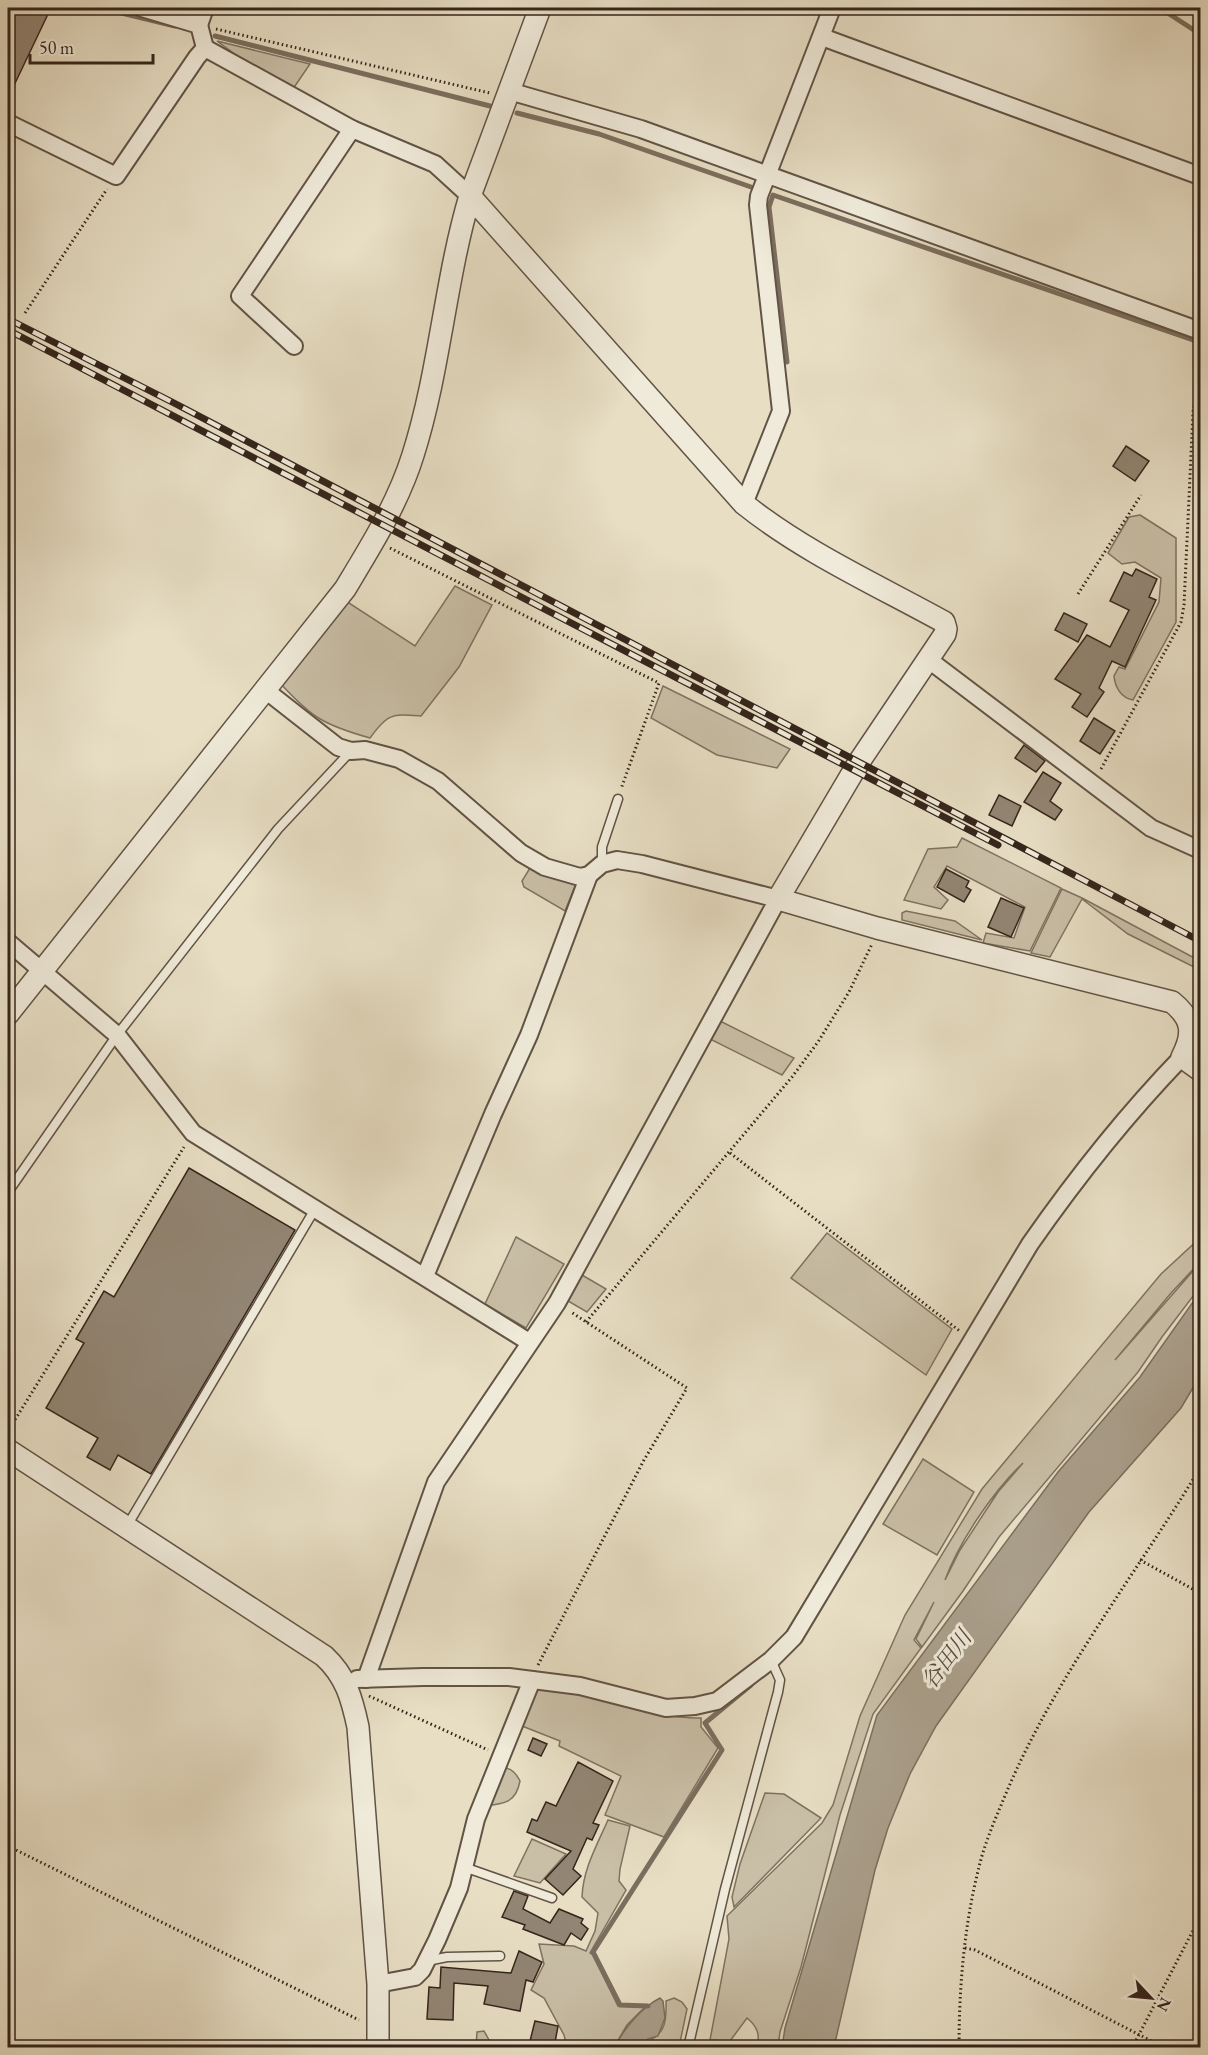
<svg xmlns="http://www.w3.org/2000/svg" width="1208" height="2055" viewBox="0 0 1208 2055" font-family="'EB Garamond','Noto Serif JP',serif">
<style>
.green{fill:#c9bfa7;stroke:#7f7261;stroke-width:1.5;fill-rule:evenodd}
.water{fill:#aa9f8b;stroke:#7b6e5e;stroke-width:1.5}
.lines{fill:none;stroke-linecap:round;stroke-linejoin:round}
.stream{stroke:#7b6e5e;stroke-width:5}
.building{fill:#928573;stroke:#35251b;stroke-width:1.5}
.service-casing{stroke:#625345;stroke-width:11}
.minor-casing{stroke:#625345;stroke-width:20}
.tertiary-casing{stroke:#625345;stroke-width:24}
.path{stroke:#35251b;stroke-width:3;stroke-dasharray:1.5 3;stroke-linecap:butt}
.service{stroke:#efead9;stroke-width:8}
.minor{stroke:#efead9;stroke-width:16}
.tertiary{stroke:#efead9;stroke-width:21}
.rail-casing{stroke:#35251b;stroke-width:7}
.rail{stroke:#efead9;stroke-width:4.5;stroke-dasharray:14;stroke-linecap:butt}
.labels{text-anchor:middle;stroke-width:6;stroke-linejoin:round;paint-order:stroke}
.water-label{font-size:22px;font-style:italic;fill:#584a3d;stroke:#efead9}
</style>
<rect width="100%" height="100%" fill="#e7dec4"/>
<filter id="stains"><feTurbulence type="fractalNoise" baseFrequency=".00333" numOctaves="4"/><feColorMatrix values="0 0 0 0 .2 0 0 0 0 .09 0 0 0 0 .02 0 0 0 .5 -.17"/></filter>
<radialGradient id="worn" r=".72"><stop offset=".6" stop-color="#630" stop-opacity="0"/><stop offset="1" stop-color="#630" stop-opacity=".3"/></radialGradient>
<g class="green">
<polygon points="217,41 310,64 293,89 251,66"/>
<path d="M1140,515L1176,538V622L1133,700C1121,698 1115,687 1114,676L1119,667L1125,669L1159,602L1161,578L1135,562L1122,564L1108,553L1129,517Z"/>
<path d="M455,586L492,605L459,667L421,716C392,714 388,713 370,738C324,725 312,718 280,683L346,601L415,646Z"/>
<polygon points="663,686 790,749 777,768 717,755 651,718"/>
<polygon points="962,838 1061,888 1030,951 983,943 986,933 1014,938 1025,907 947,866 934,887 948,900 941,909 904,900 928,849 957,847"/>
<polygon points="530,868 576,884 565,911 524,887 522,881"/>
<polygon points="1062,889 1082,898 1200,961 1200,970 1128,934 1082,899 1050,957 1031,953"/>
<polygon points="906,911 955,921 982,940 902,920 902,913"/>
<polygon points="720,1021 794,1058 782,1075 710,1039"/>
<polygon points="827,1233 952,1329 926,1375 791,1278"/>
<polygon points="516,1237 564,1264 526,1328 485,1304"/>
<path d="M1200,1238V1262L1171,1293L1115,1360L1200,1263V1287L1162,1337L1138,1372L999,1537L963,1591L922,1647L916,1639L934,1602L914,1640L921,1648L873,1714L840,1815L801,1967L780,2032L778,2047H757C760,2035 758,2027 747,2018L730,2041L710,2040L729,1939L727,1916L822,1823L833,1805L860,1716L905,1615L982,1489L1161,1274ZM1023,1463L998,1492L960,1550L945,1580C959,1542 993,1491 1023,1463Z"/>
<polygon points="582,1275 606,1289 587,1312 568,1301"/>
<polygon points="923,1459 974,1492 937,1555 883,1524"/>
<path d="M537,1687C550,1689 565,1690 578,1692C619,1700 658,1719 701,1718V1727L718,1748L664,1837L605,1815L621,1776L559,1746L560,1741L522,1726Z"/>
<path d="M503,1767C512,1769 516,1773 520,1781C516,1803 504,1804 484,1806Z"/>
<polygon points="765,1793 784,1794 821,1818 734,1907 732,1897 740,1864"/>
<path d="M608,1820L630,1826L620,1869L619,1881L626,1890L590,1953L593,1955L618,2006L645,2007L627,2025L614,2047H567L564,2035L544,1998L531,1990L544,1964L539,1944L574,1946L586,1951L595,1931L598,1913L582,1897C583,1869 597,1845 608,1820Z"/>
<polygon points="532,1839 566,1854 540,1883 514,1876"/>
<path d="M674,1998L682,2002L687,2009L679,2047H641C663,2032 667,2030 666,2001Z"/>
<polygon points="484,2031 493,2047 476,2047 477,2032"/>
</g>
<g class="water">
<polygon points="1200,1292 1200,1376 1181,1408 1089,1512 936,1726 910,1774 888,1828 875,1870 834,2047 782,2047 785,2028 877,1715 1058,1472 1140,1377"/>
<path d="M660,1998L663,2001L665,2018L658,2036L648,2039L639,2047H615C624,2028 641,2008 660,1998Z"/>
</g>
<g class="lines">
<g class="stream">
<polyline points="101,8 175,26"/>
<polyline points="1160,8 1200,34"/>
<polyline points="215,36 490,106"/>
<polyline points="517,113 599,134 751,187"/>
<polyline points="787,362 769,207 773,195 1196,341"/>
<polyline points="648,2006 620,2005 593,1952 722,1750 705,1723 751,1685"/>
</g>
</g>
<g class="building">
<polygon points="8,8 39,8 49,12 8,98"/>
<polygon points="1126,446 1149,461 1135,481 1113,466"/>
<polygon points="1136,569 1157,579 1149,597 1156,600 1125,667 1112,661 1099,688 1104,692 1087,717 1072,707 1081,694 1055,679 1087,635 1110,647 1129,610 1110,601 1124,572 1132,576"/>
<polygon points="1064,613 1087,624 1078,642 1055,630"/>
<polygon points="1094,718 1115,731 1100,754 1080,741"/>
<polygon points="1024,745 1045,761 1036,772 1015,758"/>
<polygon points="1043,772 1061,783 1050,801 1062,810 1055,820 1024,802"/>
<polygon points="999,795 1021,806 1012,826 989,815"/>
<polygon points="946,869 969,881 966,887 971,890 964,902 937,887"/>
<polygon points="1001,898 1024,908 1011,937 988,927"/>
<polygon points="189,1168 295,1230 151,1474 118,1455 110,1470 87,1457 98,1438 46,1408 84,1343 76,1339 104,1291 114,1297"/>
<polygon points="533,1738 547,1744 541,1756 528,1750"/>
<polygon points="578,1762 613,1781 593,1823 599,1825 592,1840 587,1838 573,1869 581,1876 563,1895 545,1879 571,1851 527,1832 532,1819 537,1821 546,1802 556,1806"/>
<polygon points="514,1891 528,1896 523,1909 550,1923 559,1909 583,1919 581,1923 588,1929 581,1940 571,1933 564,1945 523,1929 525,1925 502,1917"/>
<polygon points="519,1951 542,1962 533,1982 526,1980 520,2011 484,2004 488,1986 454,1983 453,2020 427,2019 429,1987 440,1988 441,1967 511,1973"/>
<polygon points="535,2021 558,2026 554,2048 532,2048 532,2046 529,2045"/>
</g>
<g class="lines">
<g class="service-casing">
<g id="service">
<polyline points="602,864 602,847 618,799"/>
<polyline points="8,1192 117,1035 278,829 351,751"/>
<polyline points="127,1526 315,1209"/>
<polyline points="464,1867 552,1898"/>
<polyline points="427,1961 447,1957 500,1956"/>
<polyline points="688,2048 725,1889 778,1692 780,1680 771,1660"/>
</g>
</g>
<g class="minor-casing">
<g id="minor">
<polyline points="142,8 199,25 205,48 352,129 435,164 470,196"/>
<polyline points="199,25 205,8"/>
<polyline points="822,37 1200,176"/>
<polyline points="509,91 641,129 1200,331"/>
<polyline points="8,123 116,176 197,57 205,48"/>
<polyline points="294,346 240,296 352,129"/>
<polyline points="744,504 781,411 758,205 759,196 832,8"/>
<polyline points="929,660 1151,828 1200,850"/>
<polyline points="264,689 338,747 351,751 365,750 399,759 438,781 521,853 545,867 580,877 589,875 602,864 617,860 642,864 778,899 557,1303 436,1482 366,1679"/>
<polyline points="8,942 117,1035 193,1133 529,1342"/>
<polyline points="425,1276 493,1114 529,1035 589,875"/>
<path d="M357,1679L423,1677H509L580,1686L666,1708L695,1706L717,1701L771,1660L794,1637L1030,1244C1076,1178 1126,1115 1182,1057"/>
<polyline points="378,1984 415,1977 422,1970 437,1940 459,1888 476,1819 532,1680"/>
</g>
</g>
<g class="tertiary-casing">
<g id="tertiary">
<path d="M470,196L744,504C804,552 877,585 944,622L946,629L945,634L859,762L778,899L877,928L1172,1002C1193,1019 1194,1034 1182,1057L1200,1070"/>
<path d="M8,1014L345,589C371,546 398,503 413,455C440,370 445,280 470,196L540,8"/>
<path d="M8,1450L324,1656C346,1676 352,1699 358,1727L378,1984V2048"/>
</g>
</g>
<g class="path">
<polyline points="216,29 490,93"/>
<polyline points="25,313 107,189"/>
<polyline points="390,548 659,683 621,789"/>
<polyline points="1078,594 1141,495"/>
<polyline points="1101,769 1181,622 1184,605 1193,412 1200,370"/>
<polyline points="730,1153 961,1332"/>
<polyline points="586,1322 792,1077 818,1042 849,992 872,944"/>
<polyline points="8,1431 184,1147"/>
<polyline points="1140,1560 1200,1593"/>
<polyline points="538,1665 644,1460 687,1388 571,1312"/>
<polyline points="369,1696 488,1750"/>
<polyline points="8,1846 359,2020"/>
<polyline points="965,1948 975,1950 1165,2048"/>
<path d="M959,2048C959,1988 964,1926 979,1867C984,1846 993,1824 1002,1803C1051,1682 1133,1579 1200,1468"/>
<polyline points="1132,2048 1200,1917"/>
</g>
<use href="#service" class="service"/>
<use href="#minor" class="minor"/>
<use href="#tertiary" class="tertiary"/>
<g class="rail-casing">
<g id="rail">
<polyline points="8,319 174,403 1200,941"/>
<polyline points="8,330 998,845"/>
</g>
</g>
<use href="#rail" class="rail"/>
</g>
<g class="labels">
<g class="water-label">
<text transform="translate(946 1659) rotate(-53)" y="8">谷田川</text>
</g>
</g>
<rect width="1208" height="2055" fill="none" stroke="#e7dec4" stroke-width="30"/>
<rect x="9" y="9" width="1190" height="2037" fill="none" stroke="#35251b" stroke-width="3"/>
<rect x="15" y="15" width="1178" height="2025" fill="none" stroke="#35251b" stroke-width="1.5"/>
<g transform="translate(1151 1998) rotate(116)" stroke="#efead9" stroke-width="4.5" paint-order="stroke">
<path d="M0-4.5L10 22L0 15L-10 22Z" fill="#35251b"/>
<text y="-9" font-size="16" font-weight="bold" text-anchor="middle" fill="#35251b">N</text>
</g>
<path d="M30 54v9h123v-9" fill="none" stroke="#35251b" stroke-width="3"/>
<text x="39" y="54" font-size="18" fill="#35251b" stroke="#efead9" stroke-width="4.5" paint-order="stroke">50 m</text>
<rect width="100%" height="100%" filter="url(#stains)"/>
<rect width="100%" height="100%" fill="url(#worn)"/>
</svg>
